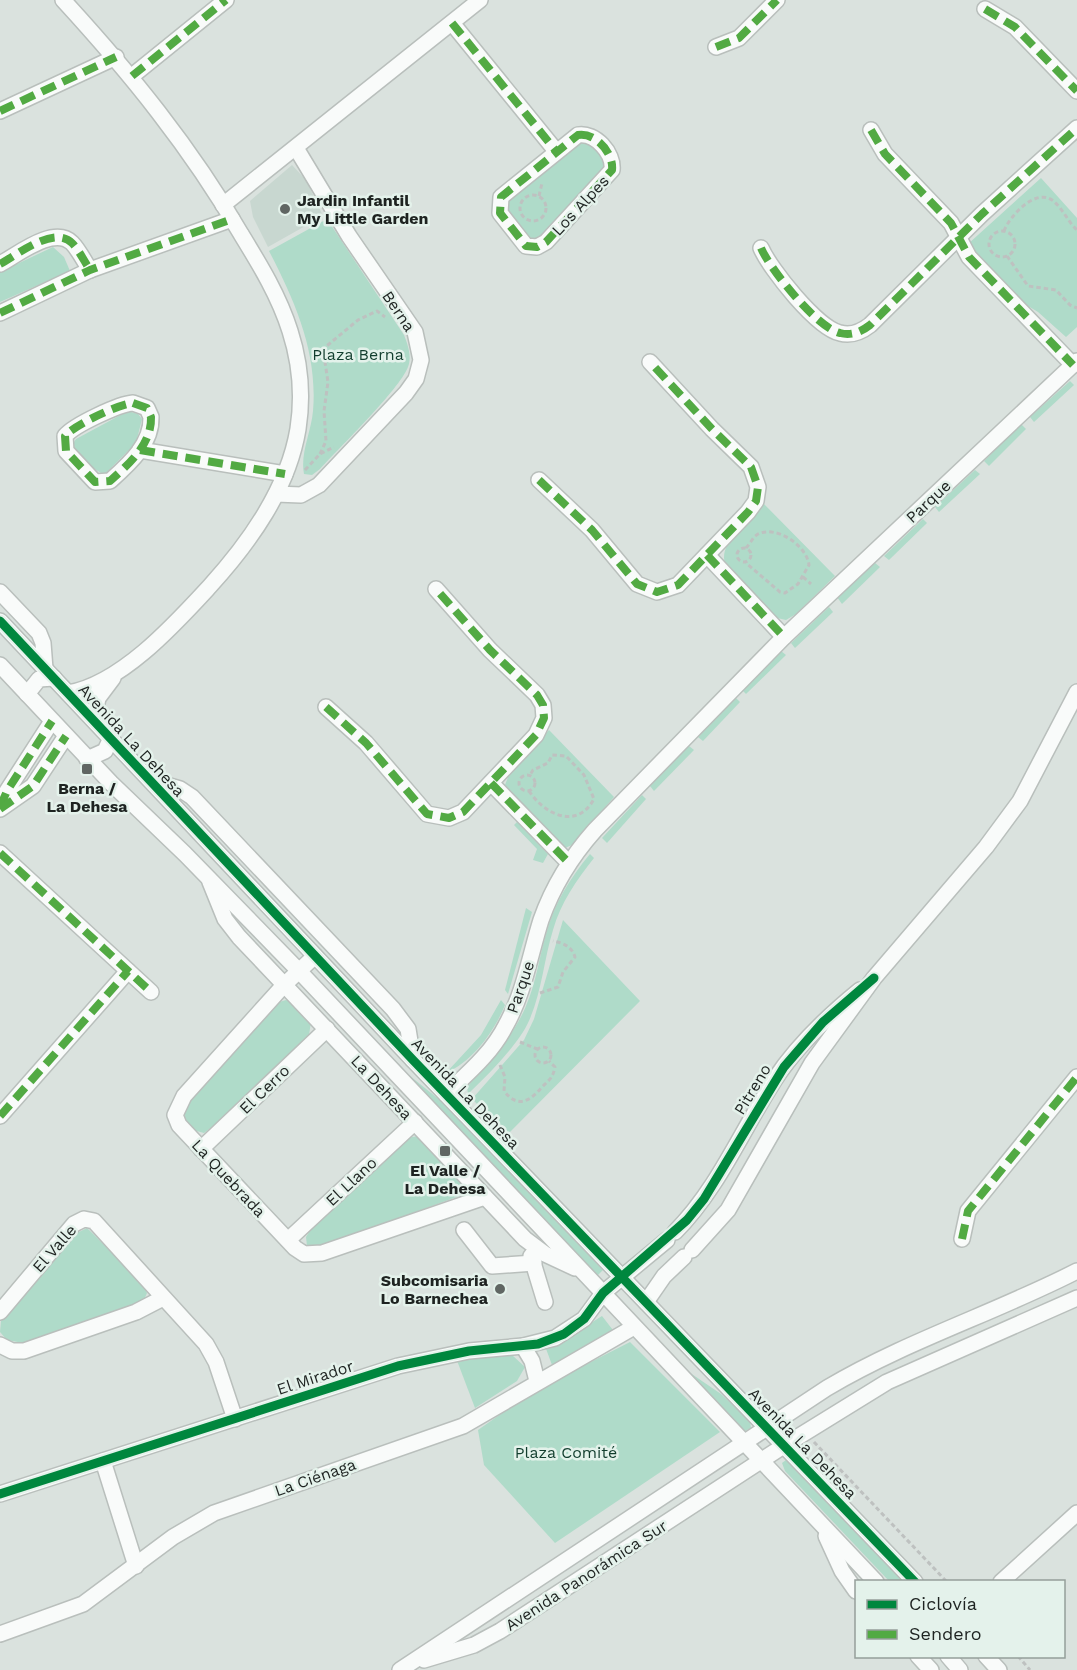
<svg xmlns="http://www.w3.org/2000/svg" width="1077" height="1670" viewBox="0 0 1077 1670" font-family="'Work Sans',sans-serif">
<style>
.built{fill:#c8d7d0}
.green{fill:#afdbc9}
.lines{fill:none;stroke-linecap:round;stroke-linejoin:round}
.minor-casing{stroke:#b9bfbc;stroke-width:18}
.path{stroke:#bec1c0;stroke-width:3;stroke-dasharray:4.5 3;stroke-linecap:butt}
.minor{stroke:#f9fbfa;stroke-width:15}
.quiet{stroke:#52aa43;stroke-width:8;stroke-dasharray:15 8;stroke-linecap:butt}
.cycleway-casing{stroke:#e4f2eb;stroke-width:13}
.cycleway{stroke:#00873e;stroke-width:9}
.poi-dot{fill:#606663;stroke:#e4f2eb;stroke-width:2}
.labels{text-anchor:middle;stroke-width:5;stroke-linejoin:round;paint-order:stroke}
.poi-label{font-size:16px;font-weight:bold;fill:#1e2321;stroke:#e4f2eb}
.street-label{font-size:16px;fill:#1e2321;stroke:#e4f2eb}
.park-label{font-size:16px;fill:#123e2e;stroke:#e4f2eb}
</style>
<rect width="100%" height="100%" fill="#dae2de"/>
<polygon class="built" points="292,165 306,180 323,216 268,247 253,217 250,201"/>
<g class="green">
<polygon points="580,141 590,143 604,159 604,170 540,237 534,241 527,238 506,210 508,198"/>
<polygon points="1041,178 1077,218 1077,327 1066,337 1038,312 1018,300 968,244"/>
<path d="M327,219L404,335C408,345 412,357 408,367C399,390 339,448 320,469L312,475L304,474C300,453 311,433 313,411C318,353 295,301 269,251Z"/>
<polygon points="53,247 64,257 70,271 0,302 0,272"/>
<polygon points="1070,381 1074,385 1034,422 1030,417"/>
<polygon points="128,411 138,414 142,419 136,443 104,475 87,464 72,445 76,439"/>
<polygon points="1021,424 1026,429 989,466 984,461"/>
<polygon points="975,470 980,474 939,512 935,507"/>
<path d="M764,504L835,576L796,614L786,620L777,618L725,564C718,542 750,519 764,504Z"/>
<polygon points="923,519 927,523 889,560 884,556"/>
<polygon points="875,563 880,567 842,604 837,597"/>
<polygon points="829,607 833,612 795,648 791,643"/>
<polygon points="781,651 786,655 746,694 742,690"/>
<polygon points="736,698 740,702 703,741 698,737"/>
<polygon points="549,730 614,797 572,845 565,848 561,847 505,785 510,772"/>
<polygon points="689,746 694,750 654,791 650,786"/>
<polygon points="642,795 646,799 607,843 602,838"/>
<polygon points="517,822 548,854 543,863 533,860 537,849 514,825"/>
<path d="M590,854L594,858C576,881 561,902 553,930C543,962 541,1003 523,1032C508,1055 488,1075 468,1094L467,1087C490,1060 512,1039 526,1006C536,983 539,958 546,934C554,904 570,878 590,854Z"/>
<polygon points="526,908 532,912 508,994 505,990"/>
<polygon points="563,920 640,1001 508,1134 472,1099 524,1040 534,1019"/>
<polygon points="286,1000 293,1003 311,1022 309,1035 212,1127 204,1133 193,1130 184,1119 186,1106 269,1010 276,1003"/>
<path d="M501,1000L505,1005C494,1032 473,1061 446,1073L481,1035Z"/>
<polygon points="400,1068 451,1109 603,1270 597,1276"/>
<polygon points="419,1136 465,1184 462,1195 317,1248 307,1246 306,1237 311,1229 399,1143 412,1137"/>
<polygon points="87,1228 142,1282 147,1293 144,1300 135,1307 23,1343 7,1340 0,1332 1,1321 77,1233"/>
<polygon points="602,1316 616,1334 552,1365 545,1346 564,1340"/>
<polygon points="630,1342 720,1432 555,1543 484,1465 478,1430 532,1392"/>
<polygon points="512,1355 525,1367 517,1381 475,1408 456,1358"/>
<polygon points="680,1366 721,1394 750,1421 751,1428 745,1431 739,1429"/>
<polygon points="786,1460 794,1466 904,1581 889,1581 785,1471 782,1463"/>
</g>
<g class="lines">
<g class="minor-casing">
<g id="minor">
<path d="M63,0C130,73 191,148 241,234C260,265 279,296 290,331C300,362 303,397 298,429C288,489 250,542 210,586C175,624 121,684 68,693"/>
<polyline points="985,9 1015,27 1077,91"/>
<polyline points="452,23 556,151"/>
<polyline points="716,47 739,38 777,0"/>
<polyline points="132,76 226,0"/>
<polyline points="0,111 116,57"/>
<polyline points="871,130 885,154 951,223 969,257 1073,365"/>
<path d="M578,135C595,132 614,153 612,170L546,242L537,247L526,246L500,213L501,197Z"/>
<polyline points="223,205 480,0"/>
<path d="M761,248C770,269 817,328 840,333C851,336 861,332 870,325L982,214L1077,128"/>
<path d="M0,264C17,255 54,225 72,243C79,250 84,261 90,270"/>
<polyline points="0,313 90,270 232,219"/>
<path d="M133,403L147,408L151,417C152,444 129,464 110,481L95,482L66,451L65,436C74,425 119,404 133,403Z"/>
<polyline points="140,450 285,474"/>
<polyline points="539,480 592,530 637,584 657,592 678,585 748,512 756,501 758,487 751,467 712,429 650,362"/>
<polyline points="276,494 301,495 319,485 406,393 416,379 421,360 415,332 349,236 296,148"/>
<polyline points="707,555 784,637"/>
<polyline points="0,592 39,633 43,643 45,669"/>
<polyline points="0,621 413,1060 915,1582"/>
<polyline points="0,665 111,783 185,854 299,971 876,1582"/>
<polyline points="27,694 39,679 54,678"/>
<polyline points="326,707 366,743 427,814 449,818 463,812 536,735 544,718 543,705 537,695 490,650 436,589"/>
<polyline points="94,720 98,698 113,678"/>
<polyline points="87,759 105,751 111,738"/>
<polyline points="152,781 180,789 192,797 393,1009 408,1029 413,1060"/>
<polyline points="491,783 569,863"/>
<polyline points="0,807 7,791 52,721"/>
<polyline points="0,809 33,786 66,736"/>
<polyline points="0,853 151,992"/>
<polyline points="210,882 225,919 239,937 525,1239 545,1254 575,1268"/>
<polyline points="315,956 284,985 184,1096 175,1115 179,1125 295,1248 304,1254 322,1253 485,1197"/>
<path d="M446,1094C468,1073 492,1053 506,1025C524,993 530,955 541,920C553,886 571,857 595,830L784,637L1077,361"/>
<polyline points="0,1116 128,971"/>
<polyline points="201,1149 327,1029"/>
<polyline points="464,1230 492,1266 534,1263"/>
<path d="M675,1232C718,1189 742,1130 775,1079C798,1044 828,1016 860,990"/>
<polyline points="962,1239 968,1211 1077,1077"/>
<polyline points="288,1240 415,1122"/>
<polyline points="692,1250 728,1210 812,1063 874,978 986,847 1020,801 1077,692"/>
<polyline points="531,1256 545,1302"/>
<polyline points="646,1302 664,1276 684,1257"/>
<polyline points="0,1312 74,1224 84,1219 94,1221 206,1344 216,1362 235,1419"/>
<polyline points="0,1345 12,1351 24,1351 136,1312 163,1298"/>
<polyline points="523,1346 532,1361 537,1381"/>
<polyline points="103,1461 136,1566"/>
<polyline points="0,1494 398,1366 469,1351 523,1346 555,1338 584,1319 603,1293 667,1240"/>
<polyline points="826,1536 842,1571 856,1591"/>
<polyline points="1001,1582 1077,1513"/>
<polyline points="0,1634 83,1604 173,1537 214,1513 463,1426 634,1327"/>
<polyline points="918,1656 931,1670"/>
<polyline points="948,1656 960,1670"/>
<polyline points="986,1656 999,1670"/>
<polyline points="424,1660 474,1645 500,1631 785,1445 887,1382 1077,1298"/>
<path d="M400,1670L827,1388C906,1341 995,1313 1077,1271"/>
</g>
</g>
<g class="path">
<circle cx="533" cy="208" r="13"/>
<polyline points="539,196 542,183"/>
<path d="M1004,231C1009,217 1035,188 1052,200C1062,207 1068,222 1077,230"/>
<circle cx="1002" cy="244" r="13"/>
<polyline points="1007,256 1028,286 1056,290 1070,305 1077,308"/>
<polyline points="320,454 326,441 324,411 328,382 323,349 358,320 377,311 385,317"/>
<polyline points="305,470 320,454 334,447"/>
<circle cx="744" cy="555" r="7"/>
<path d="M746,548C750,544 753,537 758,534C777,525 807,546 809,565L798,584L785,593L780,592L746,563"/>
<polyline points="803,577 811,584"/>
<circle cx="527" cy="783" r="8"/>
<path d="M529,791C545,815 577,830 594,799L584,775L566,756L552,755L548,763L533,770L530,775"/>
<path d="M540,993L558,987L563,972L575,957C572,947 564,943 553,941"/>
<polyline points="520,1042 537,1049"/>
<circle cx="543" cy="1055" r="8"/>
<path d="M500,1065L505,1077L504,1091C518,1109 530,1101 542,1087C549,1080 553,1078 555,1067L549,1061"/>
<polyline points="814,1442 947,1582"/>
<polyline points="1018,1656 1030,1670"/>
</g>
<use href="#minor" class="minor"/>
<g class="quiet">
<polyline points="985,9 1015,27 1077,91"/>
<polyline points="452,23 556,151"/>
<polyline points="716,47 739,38 777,0"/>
<polyline points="132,76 226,0"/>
<polyline points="0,111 116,57"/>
<polyline points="871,130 885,154 951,223 969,257 1073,365"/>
<path d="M578,135C595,132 614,153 612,170L546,242L537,247L526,246L500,213L501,197Z"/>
<path d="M761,248C770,269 817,328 840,333C851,336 861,332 870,325L982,214L1077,128"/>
<path d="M0,264C17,255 54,225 72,243C79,250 84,261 90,270"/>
<polyline points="0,313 90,270 232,219"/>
<path d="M133,403L147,408L151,417C152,444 129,464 110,481L95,482L66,451L65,436C74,425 119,404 133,403Z"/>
<polyline points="140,450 285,474"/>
<polyline points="539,480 592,530 637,584 657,592 678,585 748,512 756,501 758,487 751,467 712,429 650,362"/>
<polyline points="707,555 784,637"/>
<polyline points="326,707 366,743 427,814 449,818 463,812 536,735 544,718 543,705 537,695 490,650 436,589"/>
<polyline points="491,783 569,863"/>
<polyline points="0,807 7,791 52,721"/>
<polyline points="0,809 33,786 66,736"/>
<polyline points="0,853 151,992"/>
<polyline points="0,1116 128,971"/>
<polyline points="962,1239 968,1211 1077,1077"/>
</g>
<g class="cycleway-casing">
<g id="cycleway">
<polyline points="0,621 413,1060 915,1582"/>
<polyline points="0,1494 398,1366 469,1351 538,1344 564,1334 584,1319 603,1293 687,1220 704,1199 784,1067 823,1022 874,978"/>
</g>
</g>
<use href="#cycleway" class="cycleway"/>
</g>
<g class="poi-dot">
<circle cx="285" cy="209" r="6"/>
<rect x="81" y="763" width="12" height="12" rx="3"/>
<rect x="439" y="1145" width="12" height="12" rx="3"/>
<circle cx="500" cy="1289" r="6"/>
</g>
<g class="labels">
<g class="poi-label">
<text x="297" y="206" text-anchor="start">Jardin Infantil<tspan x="297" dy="18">My Little Garden</tspan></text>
<text x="87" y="794">Berna /<tspan x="87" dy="18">La Dehesa</tspan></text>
<text x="445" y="1176">El Valle /<tspan x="445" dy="18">La Dehesa</tspan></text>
<text x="488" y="1286" text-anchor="end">Subcomisaria<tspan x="488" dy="18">Lo Barnechea</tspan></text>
</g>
<g class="street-label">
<text transform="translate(580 205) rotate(-47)" y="6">Los Alpes</text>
<text transform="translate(399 311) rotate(56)" y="6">Berna</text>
<text transform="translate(928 501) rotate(-43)" y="6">Parque</text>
<text transform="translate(132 740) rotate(47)" y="6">Avenida La Dehesa</text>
<text transform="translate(520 987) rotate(-71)" y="6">Parque</text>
<text transform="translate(382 1087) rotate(47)" y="6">La Dehesa</text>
<text transform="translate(264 1089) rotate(-44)" y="6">El Cerro</text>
<text transform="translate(752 1089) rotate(-59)" y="6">Pitreno</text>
<text transform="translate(466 1093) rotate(46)" y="6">Avenida La Dehesa</text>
<text transform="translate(229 1178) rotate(47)" y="6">La Quebrada</text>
<text transform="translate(351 1181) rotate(-43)" y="6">El Llano</text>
<text transform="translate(54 1248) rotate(-49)" y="6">El Valle</text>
<text transform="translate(315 1377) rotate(-18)" y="6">El Mirador</text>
<text transform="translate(803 1443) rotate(46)" y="6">Avenida La Dehesa</text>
<text transform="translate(315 1477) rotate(-19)" y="6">La Ciénaga</text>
<text transform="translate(586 1575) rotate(-33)" y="6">Avenida Panorámica Sur</text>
</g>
<g class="park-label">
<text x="358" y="360">Plaza Berna</text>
<text x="566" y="1458">Plaza Comité</text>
</g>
</g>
<rect x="855" y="1580" width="210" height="78" fill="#e4f2eb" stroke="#959f9a" stroke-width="1.5"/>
<rect x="867" y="1600" width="30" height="9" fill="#00873e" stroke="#959f9a" stroke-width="1.5"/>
<text x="909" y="1610" font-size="18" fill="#1e2321">Ciclovía</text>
<rect x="867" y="1630" width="30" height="9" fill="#52aa43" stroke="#959f9a" stroke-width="1.5"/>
<text x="909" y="1640" font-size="18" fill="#1e2321">Sendero</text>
</svg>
